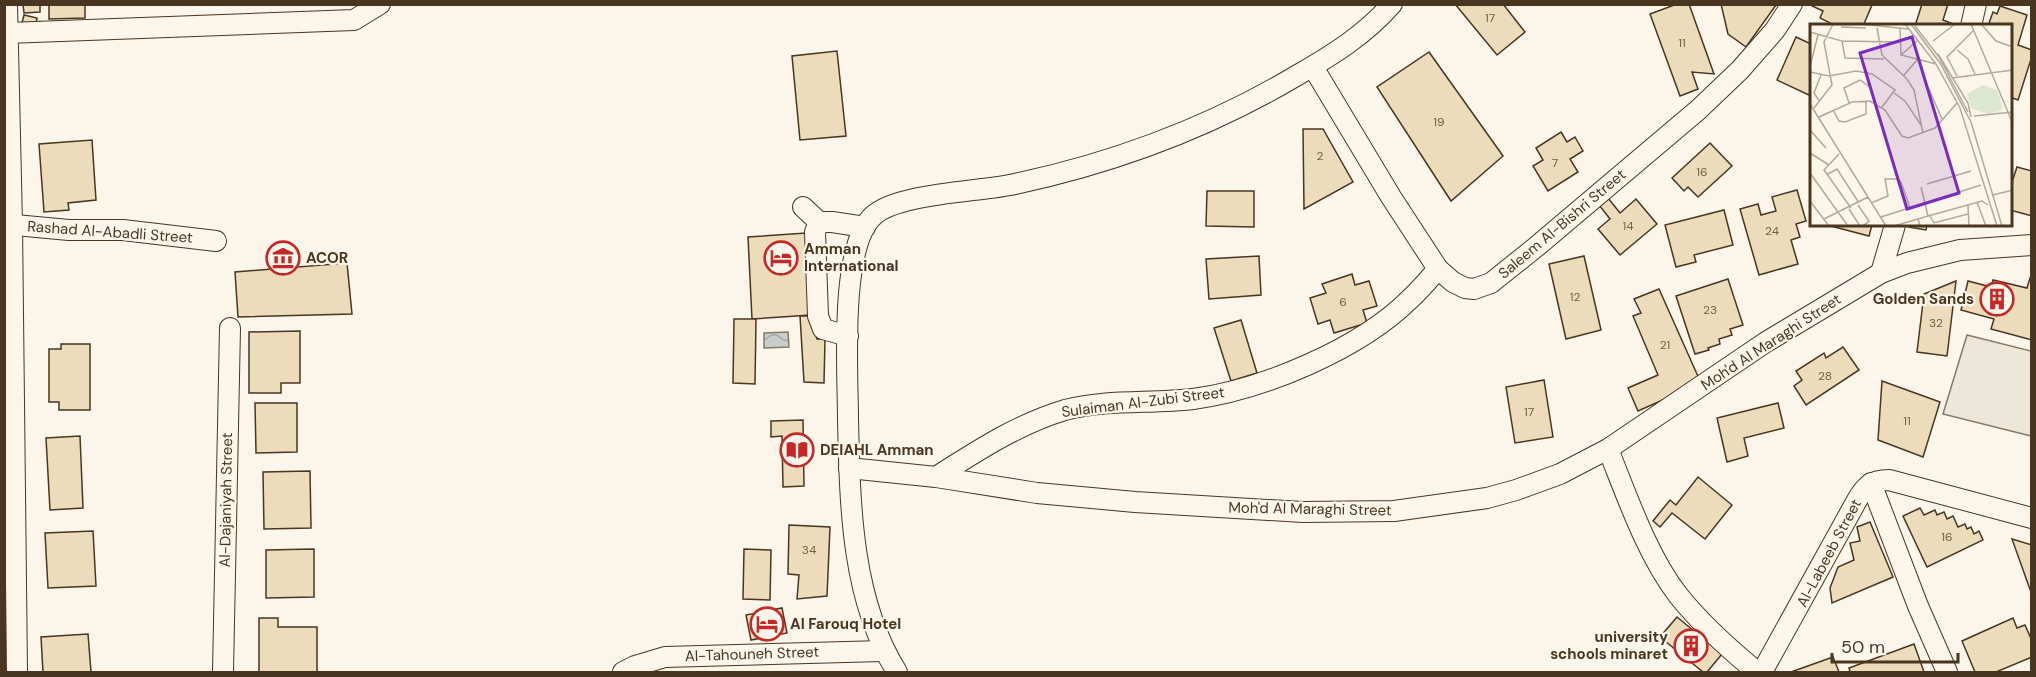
<svg xmlns="http://www.w3.org/2000/svg" width="2036" height="677" viewBox="0 0 2036 677" font-family="'DM Sans',sans-serif">
<style>
.parking{fill:#ede7d9;stroke:#887966;stroke-width:1.5}
.water{fill:url(#water-waves);stroke:#887966;stroke-width:1.5}
.building{fill:#ecdcbc;stroke:#4a3520;stroke-width:1.5}
.lines{fill:none;stroke-linecap:round;stroke-linejoin:round}
.minor-casing{stroke:#4a3520;stroke-width:22}
.minor{stroke:#fbf6e9;stroke-width:20}
.labels{text-anchor:middle;stroke-width:4.5;stroke-linejoin:round;paint-order:stroke}
.number-label{font-size:12px;fill:#725f47}
.street-label{font-size:15px;fill:#4a3520;stroke:#fbf6e9}
.poi-label{font-size:15px;font-weight:bold;fill:#4a3520;stroke:#fbf6e9;text-anchor:start}
.inset-road{fill:none;stroke:#b4a999;stroke-width:1.5}
.view{fill:#7b2cbf;fill-opacity:0.15;stroke:#7b2cbf;stroke-width:3}
.inset-edge{fill:none;stroke:#4a3520;stroke-width:3}
</style>
<defs>
<pattern id="water-waves" width="16" height="10" patternUnits="userSpaceOnUse" patternTransform="scale(1.5)"><rect width="16" height="10" fill="#c9cecd"/><path d="M0 5q4-4 8 0t8 0" fill="none" stroke="#a5a8a6"/></pattern>
</defs>
<rect width="100%" height="100%" fill="#fbf6e9"/>
<polygon class="parking" points="1967,335 2031,351 2031,436 1943,414"/>
<polygon class="water" points="788,332 789,347 764,348 764,333"/>
<g class="building">
<polygon points="23,4 40,4 40,12 24,13"/>
<polygon points="49,4 85,4 85,18 49,19"/>
<polygon points="1455,4 1503,4 1525,32 1497,55"/>
<polygon points="1677,4 1689,4 1714,74 1692,72 1698,89 1680,96 1650,14"/>
<polygon points="1721,4 1776,4 1776,5 1746,47 1728,34"/>
<polygon points="1813,4 1870,4 1872,5 1863,26 1836,26 1820,18 1823,11 1812,6"/>
<polygon points="1922,4 1948,4 1943,20 1958,26 1915,26"/>
<polygon points="2000,6 2027,15 2018,45 2032,50 2032,56 2018,100 2010,97 2010,26 1988,26 1993,12 1997,14"/>
<polygon points="24,15 37,18 36,25 22,23"/>
<polygon points="1796,37 1811,44 1811,96 1777,80"/>
<polygon points="837,51 846,136 800,140 792,56"/>
<polygon points="1429,52 1503,156 1451,201 1377,87"/>
<polygon points="1303,129 1323,129 1353,182 1304,209"/>
<polygon points="1561,132 1567,142 1575,137 1583,151 1570,159 1578,172 1548,191 1533,166 1543,160 1536,148"/>
<polygon points="92,140 96,200 68,203 69,210 44,212 39,144"/>
<polygon points="1710,143 1732,166 1698,197 1688,187 1684,191 1672,178"/>
<polygon points="2017,167 2032,171 2032,216 2010,210 2010,188"/>
<polygon points="1797,190 1806,221 1796,224 1800,237 1791,240 1798,264 1759,275 1740,209 1758,204 1761,215 1776,211 1772,197"/>
<polygon points="1207,191 1254,191 1254,227 1206,226"/>
<polygon points="1608,198 1620,213 1636,199 1657,224 1620,255 1598,229 1610,219 1599,205"/>
<polygon points="1724,210 1733,245 1694,255 1696,262 1676,267 1665,225"/>
<polygon points="1827,225 1872,225 1869,236"/>
<polygon points="1909,225 1927,225 1926,230 1909,227"/>
<polygon points="806,233 811,315 752,319 748,237"/>
<polygon points="1259,256 1261,295 1209,299 1206,259"/>
<polygon points="1584,256 1601,330 1566,339 1549,264"/>
<polygon points="347,263 352,314 238,317 235,272"/>
<polygon points="1352,274 1355,285 1369,281 1377,306 1363,310 1367,323 1334,333 1330,320 1318,324 1310,298 1326,293 1322,284"/>
<polygon points="2030,278 2032,279 2032,340 1991,329 1994,319 1961,310 1968,281 1991,287 1993,280 2027,288"/>
<polygon points="1728,279 1743,325 1730,329 1732,335 1719,339 1720,344 1708,348 1709,350 1695,354 1676,296"/>
<polygon points="1956,281 1947,356 1917,352 1924,294"/>
<polygon points="1659,289 1701,383 1638,411 1628,388 1658,375 1633,316 1641,313 1634,299"/>
<polygon points="800,316 811,316 817,339 825,339 824,383 804,382"/>
<polygon points="734,319 756,319 755,384 733,383"/>
<polygon points="1241,320 1257,373 1231,381 1214,328"/>
<polygon points="300,331 300,383 281,383 281,393 249,393 249,332"/>
<polygon points="61,344 90,344 90,410 59,410 59,402 49,402 49,349 61,349"/>
<polygon points="1843,347 1859,370 1806,405 1794,386 1802,380 1796,371 1824,353 1826,358"/>
<polygon points="1544,380 1553,437 1515,443 1506,387"/>
<polygon points="1882,381 1940,402 1923,457 1878,440"/>
<polygon points="255,403 297,403 297,452 256,453"/>
<polygon points="1778,403 1784,428 1744,438 1748,456 1727,462 1717,418"/>
<polygon points="803,420 804,486 783,487 782,436 771,437 771,421"/>
<polygon points="80,436 83,508 50,510 46,438"/>
<polygon points="310,471 311,528 264,529 263,472"/>
<polygon points="1698,477 1732,505 1705,539 1672,513 1660,527 1653,521 1670,500 1676,505"/>
<polygon points="1920,508 1924,515 1935,510 1937,515 1944,512 1947,519 1953,516 1958,527 1965,524 1967,529 1971,527 1974,534 1979,531 1983,540 1927,567 1903,516"/>
<polygon points="1870,522 1893,577 1832,603 1830,588 1838,567 1854,560 1850,543 1860,541 1857,527"/>
<polygon points="789,525 830,527 827,596 797,599 799,575 788,574"/>
<polygon points="93,531 96,586 48,588 45,533"/>
<polygon points="2012,539 2032,545 2032,595"/>
<polygon points="314,549 314,597 266,598 266,550"/>
<polygon points="744,549 771,550 770,600 743,599"/>
<polygon points="782,608 787,633 751,640 746,615"/>
<polygon points="1677,617 1722,654 1707,672 1703,672 1660,637"/>
<polygon points="259,618 278,618 278,627 317,627 317,672 259,672"/>
<polygon points="2013,618 2017,628 2025,625 2032,641 2032,657 1996,672 1975,672 1962,641"/>
<polygon points="88,634 91,672 43,672 41,637"/>
<polygon points="1914,644 1924,672 1850,672 1849,668"/>
<polygon points="1833,657 1839,672 1791,672"/>
</g>
<g class="lines">
<g class="minor-casing">
<g id="minor">
<polyline points="7,4 12,224 17,672"/>
<polyline points="1971,26 1976,4"/>
<polyline points="7,33 354,20 380,4"/>
<polyline points="1313,67 1391,197 1438,269 1453,282 1465,288 1474,289 1491,283 1536,247 1698,110 1740,70 1775,30 1792,4"/>
<polyline points="803,207 819,222"/>
<polyline points="4,224 69,230 123,230 216,241"/>
<polyline points="1881,273 1895,225"/>
<polyline points="848,336 823,329 818,316 815,232 819,222 832,222 865,227"/>
<path d="M1608,449C1627,496 1647,555 1678,595C1701,624 1729,649 1757,672"/>
<polyline points="849,468 936,477 1037,493 1135,502 1303,512 1394,511 1487,498 1516,490 1560,474 1608,449 1766,342 1881,273 1907,263 1960,250 2032,245"/>
<path d="M936,477C977,451 1018,424 1065,410C1106,399 1151,404 1193,399C1262,390 1360,349 1410,299C1420,290 1429,279 1438,269"/>
<polyline points="1871,483 1918,606 1947,672"/>
<polyline points="223,672 230,328"/>
<polyline points="623,672 635,666 665,657 883,651"/>
<path d="M897,672C851,599 850,504 848,419C848,374 839,247 873,216C897,193 980,192 1015,184C1113,163 1210,127 1296,76C1331,56 1365,35 1392,4"/>
<path d="M1762,672L1856,502C1864,487 1871,480 1889,480L2032,518"/>
</g>
</g>
<use href="#minor" class="minor"/>
</g>
<defs>
<g id="museum-ring" transform="scale(1.725)"><circle r="9.5" fill="#fbf6e9" stroke="#c62828" stroke-width="1.5"/><path d="M0-6L6-3V-2H-6V-3ZM-5-1h2V3h-2ZM-1-1h2V3h-2ZM3-1h2V3H3ZM-6 4H6V6H-6Z" fill="#c62828"/></g>
<g id="hotel-ring" transform="scale(1.725)"><circle r="9.5" fill="#fbf6e9" stroke="#c62828" stroke-width="1.5"/><path d="M-6-4.5h1.5V1H6V5H4.5V3h-9V5H-6ZM-4 0a1.8 1.8 0 1 1 3.6 0ZM.5 0V-2.5h3Q6-2.5 6 0Z" fill="#c62828"/></g>
<g id="building-ring" transform="scale(1.725)"><circle r="9.5" fill="#fbf6e9" stroke="#c62828" stroke-width="1.5"/><path d="M-4-6H4V6H1V3H-1V6H-4ZM-2.5-4.3h1.7v1.8h-1.7ZM.8-4.3h1.7v1.8H.8ZM-2.5-1h1.7V.8h-1.7ZM.8-1h1.7V.8H.8Z" fill="#c62828"/></g>
<g id="library-ring" transform="scale(1.725)"><circle r="9.5" fill="#fbf6e9" stroke="#c62828" stroke-width="1.5"/><path d="M-6-4Q-3-5.5-.7-3.5V5Q-3 3-6 4ZM6-4Q3-5.5 .7-3.5V5Q3 3 6 4Z" fill="#c62828"/></g>
</defs>
<g fill-rule="evenodd">
<use href="#museum-ring" x="283" y="258"/>
<use href="#hotel-ring" x="781" y="258"/>
<use href="#building-ring" x="1997" y="299"/>
<use href="#library-ring" x="797" y="450"/>
<use href="#hotel-ring" x="767" y="624"/>
<use href="#building-ring" x="1691" y="646"/>
</g>
<g class="labels">
<g class="number-label">
<text x="1490" y="22">17</text>
<text x="1682" y="47">11</text>
<text x="1439" y="126">19</text>
<text x="1320" y="160">2</text>
<text x="1555" y="167">7</text>
<text x="1702" y="176">16</text>
<text x="1628" y="230">14</text>
<text x="1772" y="235">24</text>
<text x="1575" y="301">12</text>
<text x="1343" y="306">6</text>
<text x="1710" y="314">23</text>
<text x="1936" y="327">32</text>
<text x="1665" y="349">21</text>
<text x="1825" y="380">28</text>
<text x="1529" y="416">17</text>
<text x="1907" y="425">11</text>
<text x="1947" y="541">16</text>
<text x="809" y="554">34</text>
</g>
<g class="street-label">
<text transform="translate(1562 224) rotate(-40)" y="5">Saleem Al-Bishri Street</text>
<text transform="translate(110 232) rotate(4)" y="5">Rashad Al-Abadli Street</text>
<text transform="translate(1771 342) rotate(-33)" y="5">Moh'd Al Maraghi Street</text>
<text transform="translate(1143 402) rotate(-7)" y="5">Sulaiman Al-Zubi Street</text>
<text transform="translate(226 500) rotate(-89)" y="5">Al-Dajaniyah Street</text>
<text transform="translate(1310 509) rotate(1)" y="5">Moh'd Al Maraghi Street</text>
<text transform="translate(1829 553) rotate(-62)" y="5">Al-Labeeb Street</text>
<text transform="translate(752 654) rotate(-2)" y="5">Al-Tahouneh Street</text>
</g>
<g class="poi-label">
<text x="804" y="254">Amman<tspan x="804" dy="17">International</tspan></text>
<text x="306" y="263">ACOR</text>
<text x="1974" y="304" text-anchor="end">Golden Sands</text>
<text x="820" y="455">DEIAHL Amman</text>
<text x="790" y="629">Al Farouq Hotel</text>
<text x="1668" y="642" text-anchor="end">university<tspan x="1668" dy="17">schools minaret</tspan></text>
</g>
</g>
<g transform="translate(1810 24)">
<rect width="202" height="202" fill="#fbf6e9"/>
<path d="M173,61L187,66L193,83L190,87L178,90L161,84L157,70Z" fill="#dce7d0"/>
<path class="inset-road" d="M51,0L98,5M95,0L126,40L150,84L187,202M101,0L130,39L161,98L192,202M161,0L203,100M171,0L186,17L203,23M105,2L129,33L158,88M31,3L56,4M67,4L72,31L97,55L104,66L113,109M90,4L91,31L126,40M0,8L32,17L89,18M32,17L35,34L74,35M123,17L145,0M147,26L158,35L165,50M128,30L158,79L161,93M91,31L108,16M0,42L8,11M0,48L19,52L46,47L62,50L85,66L72,83M94,51L108,35M147,52L137,33L163,7M142,54L203,46M118,63L132,95M84,69L95,77L111,101M10,78L4,69L11,51M39,79L34,64L50,56L60,63M0,80L76,202M4,84L22,61L14,18L23,0M23,86L29,97L35,98L56,90V77M164,92L203,88M9,93L42,78L60,77L75,86L92,112L98,114L125,104L147,79M0,106L16,124M0,129L19,141M29,130L14,146L41,184M0,149L38,202M18,150L27,145L49,179M117,160L161,147M183,171L203,166M0,177L19,202M167,178L176,202M61,179L78,172L75,155H86L91,158L100,184M48,181L59,197L53,202M158,181L159,202M39,185L50,202M118,192L172,177L178,181M120,192L124,199L158,190M71,193L171,161M14,195L58,173M84,202L108,195M110,202L108,195L118,192L111,163"/>
<path class="view" d="M102,13L149,169L97,185L50,29Z"/>
<rect width="202" height="202" class="inset-edge"/>
</g>
<rect width="2036" height="677" fill="none" stroke="#4a3520" stroke-width="12"/>
<path d="M1832 653v9h126v-9" fill="none" stroke="#4a3520" stroke-width="3"/>
<text x="1841" y="653" font-size="18" fill="#4a3520" stroke="#fbf6e9" stroke-width="4.5" paint-order="stroke">50 m</text>
</svg>
